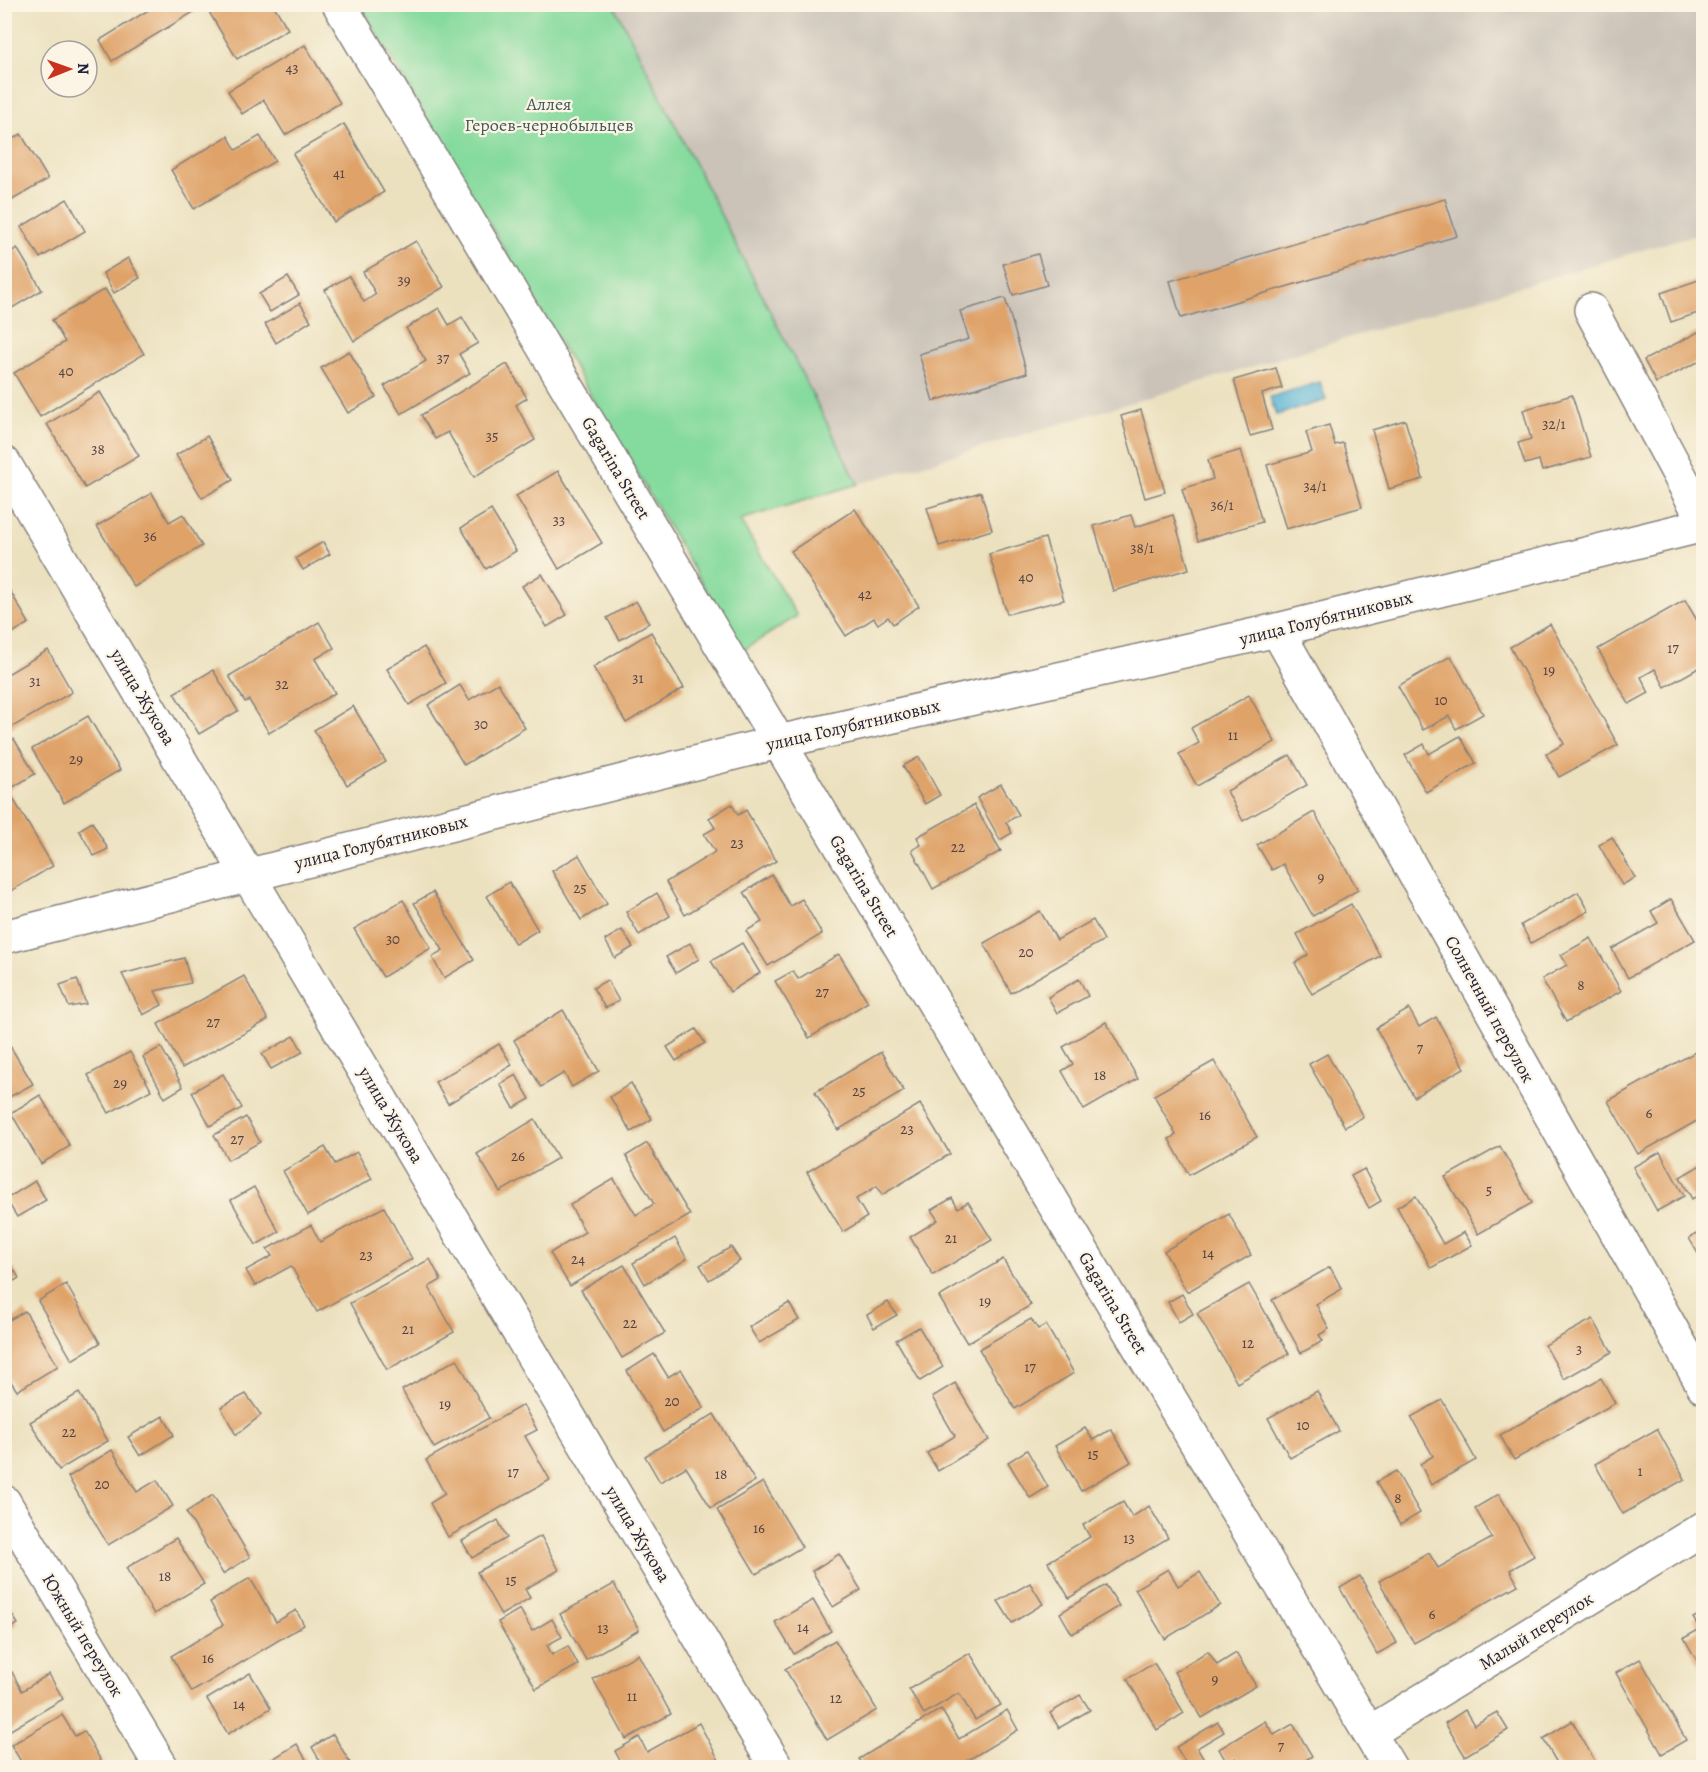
<svg xmlns="http://www.w3.org/2000/svg" width="1708" height="1772" viewBox="0 0 1708 1772" font-family="Alegreya,serif">
<style>
.industrial{fill:#cbc3b8}
.green{fill:#85da9d;stroke:#547e6c;stroke-width:1.5}
.water{fill:#58b5d6;stroke:#3d6c88;stroke-width:1.5}
.building{fill:#dfa369}
.lines{fill:none;stroke-linecap:round;stroke-linejoin:round}
.minor-casing{stroke:#87827d;stroke-width:36}
.minor{stroke:#fff;stroke-width:33}
.labels{text-anchor:middle;stroke-width:4.5;stroke-linejoin:round;paint-order:stroke}
.number-label{font-size:15px;fill:#514246}
.park-label{font-size:18px;fill:#405958;stroke:#fcf5e5}
.street-label{font-size:18px;fill:#22223b;stroke:#fcf5e5}
</style>
<rect width="100%" height="100%" fill="#fcf5e5"/>
<filter id="ink" filterUnits="userSpaceOnUse"><feTurbulence type="fractalNoise" baseFrequency=".0167" numOctaves="2"/><feDisplacementMap in="SourceGraphic" scale="12" xChannelSelector="R" yChannelSelector="G"/><feConvolveMatrix kernelMatrix="1 2 1 2 8 2 1 2 1" color-interpolation-filters="sRGB"/></filter>
<filter id="wash" filterUnits="userSpaceOnUse"><feTurbulence type="fractalNoise" baseFrequency=".008" numOctaves="4" result="noise"/><feDisplacementMap in="SourceGraphic" scale="24" xChannelSelector="R" yChannelSelector="G"/><feGaussianBlur stdDeviation="1.35" result="paint"/><feColorMatrix in="noise" values="0 0 0 0 0 0 0 0 0 0 0 0 0 0 0 0 0 1.4 0 .05"/><feComposite in="paint" operator="in"/></filter>
<g filter="url(#wash)">
<rect width="100%" height="100%" fill="#ece1bf"/>
<polygon class="industrial" points="614,5 1703,5 1703,232 858,484"/>
<polygon class="green" points="360,5 614,5 858,484 740,520 797,616 742,651"/>
<polygon class="water" points="1320,382 1326,400 1276,415 1270,397"/>
<g id="blocks">
<g class="building">
<polygon points="158,4 273,4 288,29 237,59 205,5 112,61 100,40"/>
<polygon points="305,45 340,103 285,135 264,100 242,114 228,91"/>
<polygon points="344,124 384,192 334,222 293,154"/>
<polygon points="21,134 48,179 9,202 4,195 4,144"/>
<polygon points="228,136 236,150 260,136 275,161 194,209 171,170"/>
<polygon points="67,199 85,231 40,258 21,227"/>
<polygon points="1445,199 1457,236 1181,318 1170,281"/>
<polygon points="416,241 444,287 354,341 325,290 349,276 364,302 376,294 363,272"/>
<polygon points="17,248 42,290 4,313 4,256"/>
<polygon points="1038,254 1047,285 1013,295 1003,264"/>
<polygon points="128,258 140,278 114,293 103,273"/>
<polygon points="288,277 299,295 270,312 259,294"/>
<polygon points="1704,278 1704,311 1671,322 1661,293"/>
<polygon points="105,289 144,354 40,417 14,373 65,342 52,320"/>
<polygon points="1005,298 1027,373 933,401 919,354 969,339 960,311"/>
<polygon points="300,303 311,321 276,343 265,324"/>
<polygon points="439,308 449,325 462,317 478,343 459,354 470,373 401,414 384,386 426,361 406,328"/>
<polygon points="1704,329 1704,359 1656,383 1644,360"/>
<polygon points="349,351 376,397 348,413 321,368"/>
<polygon points="507,364 527,398 516,405 535,440 474,477 448,432 435,439 421,415"/>
<polygon points="1276,368 1282,388 1262,394 1272,430 1250,436 1234,380"/>
<polygon points="100,392 139,456 85,488 47,424"/>
<polygon points="1572,395 1591,457 1542,471 1539,460 1525,464 1518,443 1531,439 1523,410"/>
<polygon points="1141,410 1165,492 1145,498 1121,416"/>
<polygon points="1405,420 1423,479 1389,489 1372,430"/>
<polygon points="1329,425 1335,445 1343,443 1362,507 1286,529 1267,465 1312,452 1306,432"/>
<polygon points="207,436 233,480 202,498 176,455"/>
<polygon points="1241,450 1262,522 1198,541 1182,489 1213,479 1208,460"/>
<polygon points="558,471 602,543 559,569 516,496"/>
<polygon points="981,492 992,530 939,546 927,508"/>
<polygon points="152,493 169,522 183,514 202,546 134,587 97,526"/>
<polygon points="855,509 919,606 893,624 888,617 878,624 874,618 846,636 791,551"/>
<polygon points="491,510 516,551 486,569 461,528"/>
<polygon points="1131,515 1135,527 1173,515 1189,569 1113,591 1094,526"/>
<polygon points="1045,538 1064,600 1007,614 989,554"/>
<polygon points="323,542 330,554 303,570 296,558"/>
<polygon points="542,574 567,615 547,627 522,586"/>
<polygon points="7,586 29,623 4,638 4,588"/>
<polygon points="1685,600 1704,632 1704,665 1665,687 1655,669 1641,677 1649,693 1629,704 1598,649"/>
<polygon points="636,601 649,623 620,640 607,618"/>
<polygon points="319,622 334,648 315,659 335,693 269,733 249,700 245,702 229,676"/>
<polygon points="1550,624 1618,745 1559,777 1546,754 1564,744 1510,647"/>
<polygon points="651,632 684,688 626,723 593,667"/>
<polygon points="424,647 446,683 409,705 387,669"/>
<polygon points="48,650 72,692 4,732 4,676"/>
<polygon points="1451,656 1483,714 1456,729 1449,716 1423,730 1398,686"/>
<polygon points="213,670 238,711 199,734 174,693"/>
<polygon points="498,683 525,728 464,765 428,705 460,685 469,700"/>
<polygon points="1249,695 1275,742 1197,786 1179,754 1199,743 1191,728"/>
<polygon points="353,706 386,762 347,785 314,730"/>
<polygon points="88,716 120,770 64,803 32,749"/>
<polygon points="1460,736 1476,763 1426,792 1405,755 1424,744 1429,754"/>
<polygon points="14,739 35,774 8,790 53,866 4,895 4,745"/>
<polygon points="1290,755 1307,785 1243,821 1227,791"/>
<polygon points="919,757 940,795 925,804 903,766"/>
<polygon points="1001,784 1019,815 1006,822 1012,833 1000,840 977,798"/>
<polygon points="732,804 738,815 746,810 776,861 685,915 666,882 715,852 704,834 715,828 709,818"/>
<polygon points="974,805 1001,851 933,889 912,850 921,845 917,837"/>
<polygon points="1314,812 1358,890 1313,916 1283,864 1272,870 1257,845"/>
<polygon points="92,822 108,849 94,856 79,830"/>
<polygon points="1612,837 1635,878 1622,885 1599,845"/>
<polygon points="579,855 607,904 581,920 552,871"/>
<polygon points="772,875 790,906 802,899 822,934 768,966 746,931 762,922 744,892"/>
<polygon points="509,882 538,930 515,944 487,896"/>
<polygon points="433,892 474,960 444,978 432,957 443,950 414,903"/>
<polygon points="1578,892 1589,911 1531,943 1521,925"/>
<polygon points="657,893 670,916 639,935 626,912"/>
<polygon points="1671,899 1695,940 1628,978 1612,949 1658,923 1651,911"/>
<polygon points="403,900 431,948 383,977 354,929"/>
<polygon points="1351,904 1380,956 1312,994 1295,963 1308,955 1297,934"/>
<polygon points="1040,911 1057,940 1093,920 1104,940 1011,993 984,943"/>
<polygon points="622,930 633,947 615,958 605,940"/>
<polygon points="1591,938 1621,991 1566,1022 1542,979 1567,965 1561,955"/>
<polygon points="690,943 699,959 676,973 666,957"/>
<polygon points="742,943 760,973 730,992 711,961"/>
<polygon points="839,954 868,1002 809,1038 775,981 793,971 798,979"/>
<polygon points="184,958 191,983 155,991 162,1005 143,1015 122,974"/>
<polygon points="244,976 268,1020 182,1068 158,1024"/>
<polygon points="77,979 86,1004 69,1007 60,985"/>
<polygon points="1079,979 1088,996 1057,1013 1048,997"/>
<polygon points="607,980 619,1001 605,1008 593,988"/>
<polygon points="1409,1009 1419,1027 1436,1017 1464,1068 1414,1097 1376,1028"/>
<polygon points="563,1010 599,1071 572,1087 564,1073 541,1087 514,1040"/>
<polygon points="1106,1022 1138,1079 1084,1110 1062,1071 1073,1064 1063,1047"/>
<polygon points="696,1029 705,1043 676,1061 667,1047"/>
<polygon points="4,1036 33,1084 4,1100"/>
<polygon points="294,1036 303,1052 271,1069 262,1054"/>
<polygon points="499,1044 512,1065 448,1104 435,1082"/>
<polygon points="161,1047 183,1087 165,1098 143,1057"/>
<polygon points="1704,1047 1704,1117 1638,1154 1608,1101"/>
<polygon points="130,1052 151,1090 109,1113 88,1075"/>
<polygon points="881,1052 904,1091 838,1130 815,1092"/>
<polygon points="1327,1054 1363,1117 1345,1127 1309,1064"/>
<polygon points="1214,1061 1257,1137 1189,1175 1169,1139 1176,1135 1154,1095"/>
<polygon points="223,1074 242,1108 210,1126 192,1092"/>
<polygon points="516,1075 530,1099 514,1108 500,1084"/>
<polygon points="631,1083 652,1119 631,1132 610,1097"/>
<polygon points="40,1095 70,1146 41,1164 11,1113"/>
<polygon points="920,1104 950,1154 882,1195 877,1186 856,1199 867,1217 843,1232 807,1172"/>
<polygon points="246,1117 260,1142 228,1160 214,1135"/>
<polygon points="535,1119 558,1158 500,1192 477,1154"/>
<polygon points="647,1143 690,1215 570,1286 550,1253 585,1232 570,1205 614,1179 636,1215 654,1204 626,1156"/>
<polygon points="1500,1146 1532,1203 1478,1234 1445,1177"/>
<polygon points="325,1147 335,1164 357,1152 372,1179 308,1215 283,1171"/>
<polygon points="1660,1152 1684,1196 1657,1211 1633,1167"/>
<polygon points="1704,1163 1704,1192 1692,1199 1680,1177"/>
<polygon points="1364,1169 1381,1201 1369,1208 1351,1176"/>
<polygon points="35,1181 46,1200 17,1217 6,1199"/>
<polygon points="254,1187 279,1232 256,1245 231,1200"/>
<polygon points="1416,1196 1443,1244 1464,1232 1472,1245 1431,1268 1397,1207"/>
<polygon points="952,1198 958,1208 968,1202 992,1240 933,1275 910,1237 938,1220 931,1210"/>
<polygon points="384,1207 412,1259 317,1312 291,1266 255,1286 246,1270 272,1256 267,1249 311,1225 320,1242"/>
<polygon points="1229,1214 1251,1255 1187,1292 1164,1251"/>
<polygon points="1704,1230 1704,1264 1689,1238"/>
<polygon points="675,1238 687,1259 645,1284 633,1263"/>
<polygon points="731,1247 740,1261 709,1280 700,1265"/>
<polygon points="4,1253 19,1278 4,1287"/>
<polygon points="430,1259 441,1280 429,1287 454,1332 387,1370 350,1303"/>
<polygon points="1003,1259 1031,1305 967,1343 939,1297"/>
<polygon points="624,1265 665,1333 622,1358 581,1290"/>
<polygon points="1330,1267 1342,1289 1316,1304 1329,1329 1319,1335 1323,1341 1301,1353 1272,1300"/>
<polygon points="66,1284 100,1343 72,1360 38,1301"/>
<polygon points="1249,1284 1289,1354 1237,1383 1197,1313"/>
<polygon points="1182,1294 1193,1314 1179,1322 1168,1302"/>
<polygon points="888,1302 897,1315 874,1328 867,1315"/>
<polygon points="789,1303 799,1320 759,1343 749,1327"/>
<polygon points="25,1311 58,1366 17,1391 4,1371 4,1323"/>
<polygon points="1031,1319 1038,1329 1046,1325 1074,1373 1015,1409 979,1349"/>
<polygon points="1593,1319 1612,1352 1564,1379 1545,1345"/>
<polygon points="919,1327 943,1367 920,1381 896,1340"/>
<polygon points="654,1354 668,1377 681,1369 704,1408 663,1432 627,1371"/>
<polygon points="457,1359 489,1418 434,1448 402,1390"/>
<polygon points="1601,1378 1615,1403 1514,1460 1500,1435"/>
<polygon points="955,1383 989,1440 938,1471 927,1453 955,1436 932,1397"/>
<polygon points="1317,1391 1339,1431 1290,1458 1268,1418"/>
<polygon points="79,1393 108,1441 59,1470 30,1422"/>
<polygon points="246,1394 261,1415 236,1435 221,1407"/>
<polygon points="1442,1400 1476,1460 1431,1485 1420,1464 1433,1456 1411,1417"/>
<polygon points="523,1405 537,1430 525,1436 550,1480 448,1537 430,1503 445,1494 426,1460"/>
<polygon points="714,1414 755,1481 711,1508 686,1467 660,1482 645,1456"/>
<polygon points="163,1416 174,1435 140,1456 128,1437"/>
<polygon points="1085,1428 1093,1440 1111,1429 1131,1462 1081,1491 1055,1446"/>
<polygon points="1657,1429 1685,1479 1623,1514 1595,1464"/>
<polygon points="112,1450 137,1492 157,1480 173,1506 108,1545 68,1477"/>
<polygon points="1027,1450 1048,1487 1030,1498 1008,1462"/>
<polygon points="1396,1471 1420,1513 1400,1525 1376,1482"/>
<polygon points="763,1482 802,1547 756,1574 717,1510"/>
<polygon points="1499,1494 1534,1556 1510,1570 1518,1585 1414,1643 1379,1581 1429,1553 1438,1568 1492,1538 1475,1508"/>
<polygon points="213,1495 250,1557 223,1574 186,1512"/>
<polygon points="1123,1502 1132,1517 1149,1506 1168,1538 1069,1598 1048,1562 1090,1537 1083,1525"/>
<polygon points="498,1520 507,1538 472,1558 462,1541"/>
<polygon points="541,1536 559,1570 525,1589 530,1598 501,1615 477,1572"/>
<polygon points="176,1538 204,1584 154,1614 126,1568"/>
<polygon points="839,1554 861,1590 833,1607 812,1571"/>
<polygon points="1168,1569 1178,1586 1200,1572 1220,1605 1165,1639 1135,1589"/>
<polygon points="1360,1576 1397,1643 1377,1654 1340,1588"/>
<polygon points="250,1578 276,1622 296,1610 304,1625 192,1692 171,1656 223,1625 210,1602"/>
<polygon points="1030,1583 1043,1604 1012,1623 998,1601"/>
<polygon points="614,1584 639,1630 586,1660 560,1614"/>
<polygon points="1106,1585 1119,1606 1072,1634 1060,1613"/>
<polygon points="813,1600 831,1631 794,1654 775,1622"/>
<polygon points="4,1601 18,1624 4,1632"/>
<polygon points="520,1609 532,1631 552,1619 562,1637 547,1645 552,1655 568,1646 578,1665 536,1689 498,1622"/>
<polygon points="1704,1612 1704,1673 1684,1638 1700,1629 1693,1618"/>
<polygon points="835,1640 877,1710 827,1740 785,1669"/>
<polygon points="1208,1651 1217,1665 1236,1653 1256,1686 1202,1718 1174,1672"/>
<polygon points="970,1653 1001,1705 975,1720 959,1693 924,1714 909,1689"/>
<polygon points="638,1654 671,1714 626,1739 593,1679"/>
<polygon points="1640,1659 1686,1740 1662,1754 1616,1673"/>
<polygon points="1154,1663 1184,1713 1157,1730 1127,1679"/>
<polygon points="12,1672 22,1691 49,1674 63,1699 4,1734 4,1677"/>
<polygon points="250,1673 271,1708 228,1734 207,1699"/>
<polygon points="1080,1695 1090,1710 1059,1728 1050,1713"/>
<polygon points="941,1709 959,1739 1007,1710 1018,1730 955,1768 865,1768 859,1759"/>
<polygon points="1465,1710 1474,1725 1497,1712 1508,1730 1465,1756 1445,1723"/>
<polygon points="62,1715 75,1736 84,1731 105,1768 25,1768 11,1745"/>
<polygon points="1265,1721 1274,1735 1293,1724 1312,1756 1293,1768 1241,1768 1236,1758 1227,1763 1219,1749"/>
<polygon points="1572,1721 1599,1768 1560,1768 1543,1739"/>
<polygon points="1218,1722 1224,1732 1197,1748 1209,1768 1189,1768 1176,1747"/>
<polygon points="699,1723 723,1768 624,1768 615,1751 639,1737 647,1752"/>
<polygon points="333,1734 353,1768 324,1768 312,1747"/>
<polygon points="297,1744 311,1768 258,1768"/>
</g>
</g>
</g>
<g filter="url(#ink)">
<use href="#blocks" fill-opacity="0" stroke="#87827d" stroke-width="1.5"/>
<g class="lines">
<g class="minor-casing">
<g id="minor">
<polyline points="339,4 1390,1768"/>
<polyline points="1591,310 1704,521"/>
<polyline points="4,463 777,1768"/>
<polyline points="1277,630 1704,1387"/>
<polyline points="4,937 778,742 1277,630 1704,525"/>
<polyline points="4,1502 162,1768"/>
<polyline points="1369,1733 1704,1528"/>
</g>
</g>
<use href="#minor" class="minor"/>
</g>
</g>
<g class="labels">
<g class="number-label">
<text x="292" y="73">43</text>
<text x="339" y="178">41</text>
<text x="404" y="285">39</text>
<text x="443" y="363">37</text>
<text x="66" y="376">40</text>
<text x="1554" y="429">32/1</text>
<text x="492" y="441">35</text>
<text x="98" y="454">38</text>
<text x="1315" y="491">34/1</text>
<text x="1222" y="510">36/1</text>
<text x="559" y="525">33</text>
<text x="150" y="541">36</text>
<text x="1142" y="553">38/1</text>
<text x="1026" y="582">40</text>
<text x="865" y="599">42</text>
<text x="1673" y="653">17</text>
<text x="1549" y="675">19</text>
<text x="638" y="683">31</text>
<text x="35" y="686">31</text>
<text x="282" y="689">32</text>
<text x="1441" y="705">10</text>
<text x="481" y="729">30</text>
<text x="1233" y="740">11</text>
<text x="76" y="764">29</text>
<text x="737" y="848">23</text>
<text x="958" y="852">22</text>
<text x="1321" y="882">9</text>
<text x="580" y="893">25</text>
<text x="393" y="944">30</text>
<text x="1026" y="957">20</text>
<text x="1581" y="990">8</text>
<text x="822" y="997">27</text>
<text x="213" y="1027">27</text>
<text x="1420" y="1053">7</text>
<text x="1100" y="1080">18</text>
<text x="120" y="1088">29</text>
<text x="859" y="1096">25</text>
<text x="1649" y="1118">6</text>
<text x="1205" y="1120">16</text>
<text x="907" y="1134">23</text>
<text x="237" y="1144">27</text>
<text x="518" y="1161">26</text>
<text x="1489" y="1195">5</text>
<text x="951" y="1243">21</text>
<text x="1208" y="1258">14</text>
<text x="366" y="1260">23</text>
<text x="578" y="1264">24</text>
<text x="985" y="1306">19</text>
<text x="630" y="1328">22</text>
<text x="408" y="1334">21</text>
<text x="1248" y="1348">12</text>
<text x="1579" y="1354">3</text>
<text x="1030" y="1372">17</text>
<text x="672" y="1406">20</text>
<text x="445" y="1409">19</text>
<text x="1303" y="1430">10</text>
<text x="69" y="1437">22</text>
<text x="1093" y="1459">15</text>
<text x="1640" y="1476">1</text>
<text x="513" y="1477">17</text>
<text x="721" y="1479">18</text>
<text x="102" y="1489">20</text>
<text x="1398" y="1503">8</text>
<text x="759" y="1533">16</text>
<text x="1129" y="1543">13</text>
<text x="165" y="1581">18</text>
<text x="511" y="1585">15</text>
<text x="1432" y="1619">6</text>
<text x="803" y="1632">14</text>
<text x="603" y="1633">13</text>
<text x="208" y="1663">16</text>
<text x="1215" y="1684">9</text>
<text x="632" y="1701">11</text>
<text x="836" y="1703">12</text>
<text x="239" y="1709">14</text>
<text x="1281" y="1751">7</text>
</g>
<g class="park-label">
<text x="549" y="110">Аллея<tspan x="549" dy="21">Героев-чернобыльцев</tspan></text>
</g>
<g class="street-label">
<text transform="translate(616 468) rotate(59)" y="6">Gagarina Street</text>
<text transform="translate(1326 618) rotate(-14)" y="6">улица Голубятниковых</text>
<text transform="translate(143 697) rotate(59)" y="6">улица Жукова</text>
<text transform="translate(853 725) rotate(-13)" y="6">улица Голубятниковых</text>
<text transform="translate(381 842) rotate(-14)" y="6">улица Голубятниковых</text>
<text transform="translate(864 886) rotate(59)" y="6">Gagarina Street</text>
<text transform="translate(1490 1009) rotate(61)" y="6">Солнечный переулок</text>
<text transform="translate(391 1115) rotate(59)" y="6">улица Жукова</text>
<text transform="translate(1113 1303) rotate(59)" y="6">Gagarina Street</text>
<text transform="translate(638 1534) rotate(59)" y="6">улица Жукова</text>
<text transform="translate(1536 1631) rotate(-32)" y="6">Малый переулок</text>
<text transform="translate(83 1635) rotate(59)" y="6">Южный переулок</text>
</g>
</g>
<rect width="1708" height="1772" fill="none" stroke="#fcf5e5" stroke-width="24"/>
<g transform="translate(69 69) rotate(89)"><circle r="28" fill="#fcf5e5" stroke="#a5a1a1" stroke-width="1.5"/>
<path d="M0-4.5L10 22L0 15L-10 22Z" fill="#c8321e"/>
<text y="-9" font-size="16" font-weight="bold" text-anchor="middle" fill="#22223b">N</text>
</g>
</svg>
